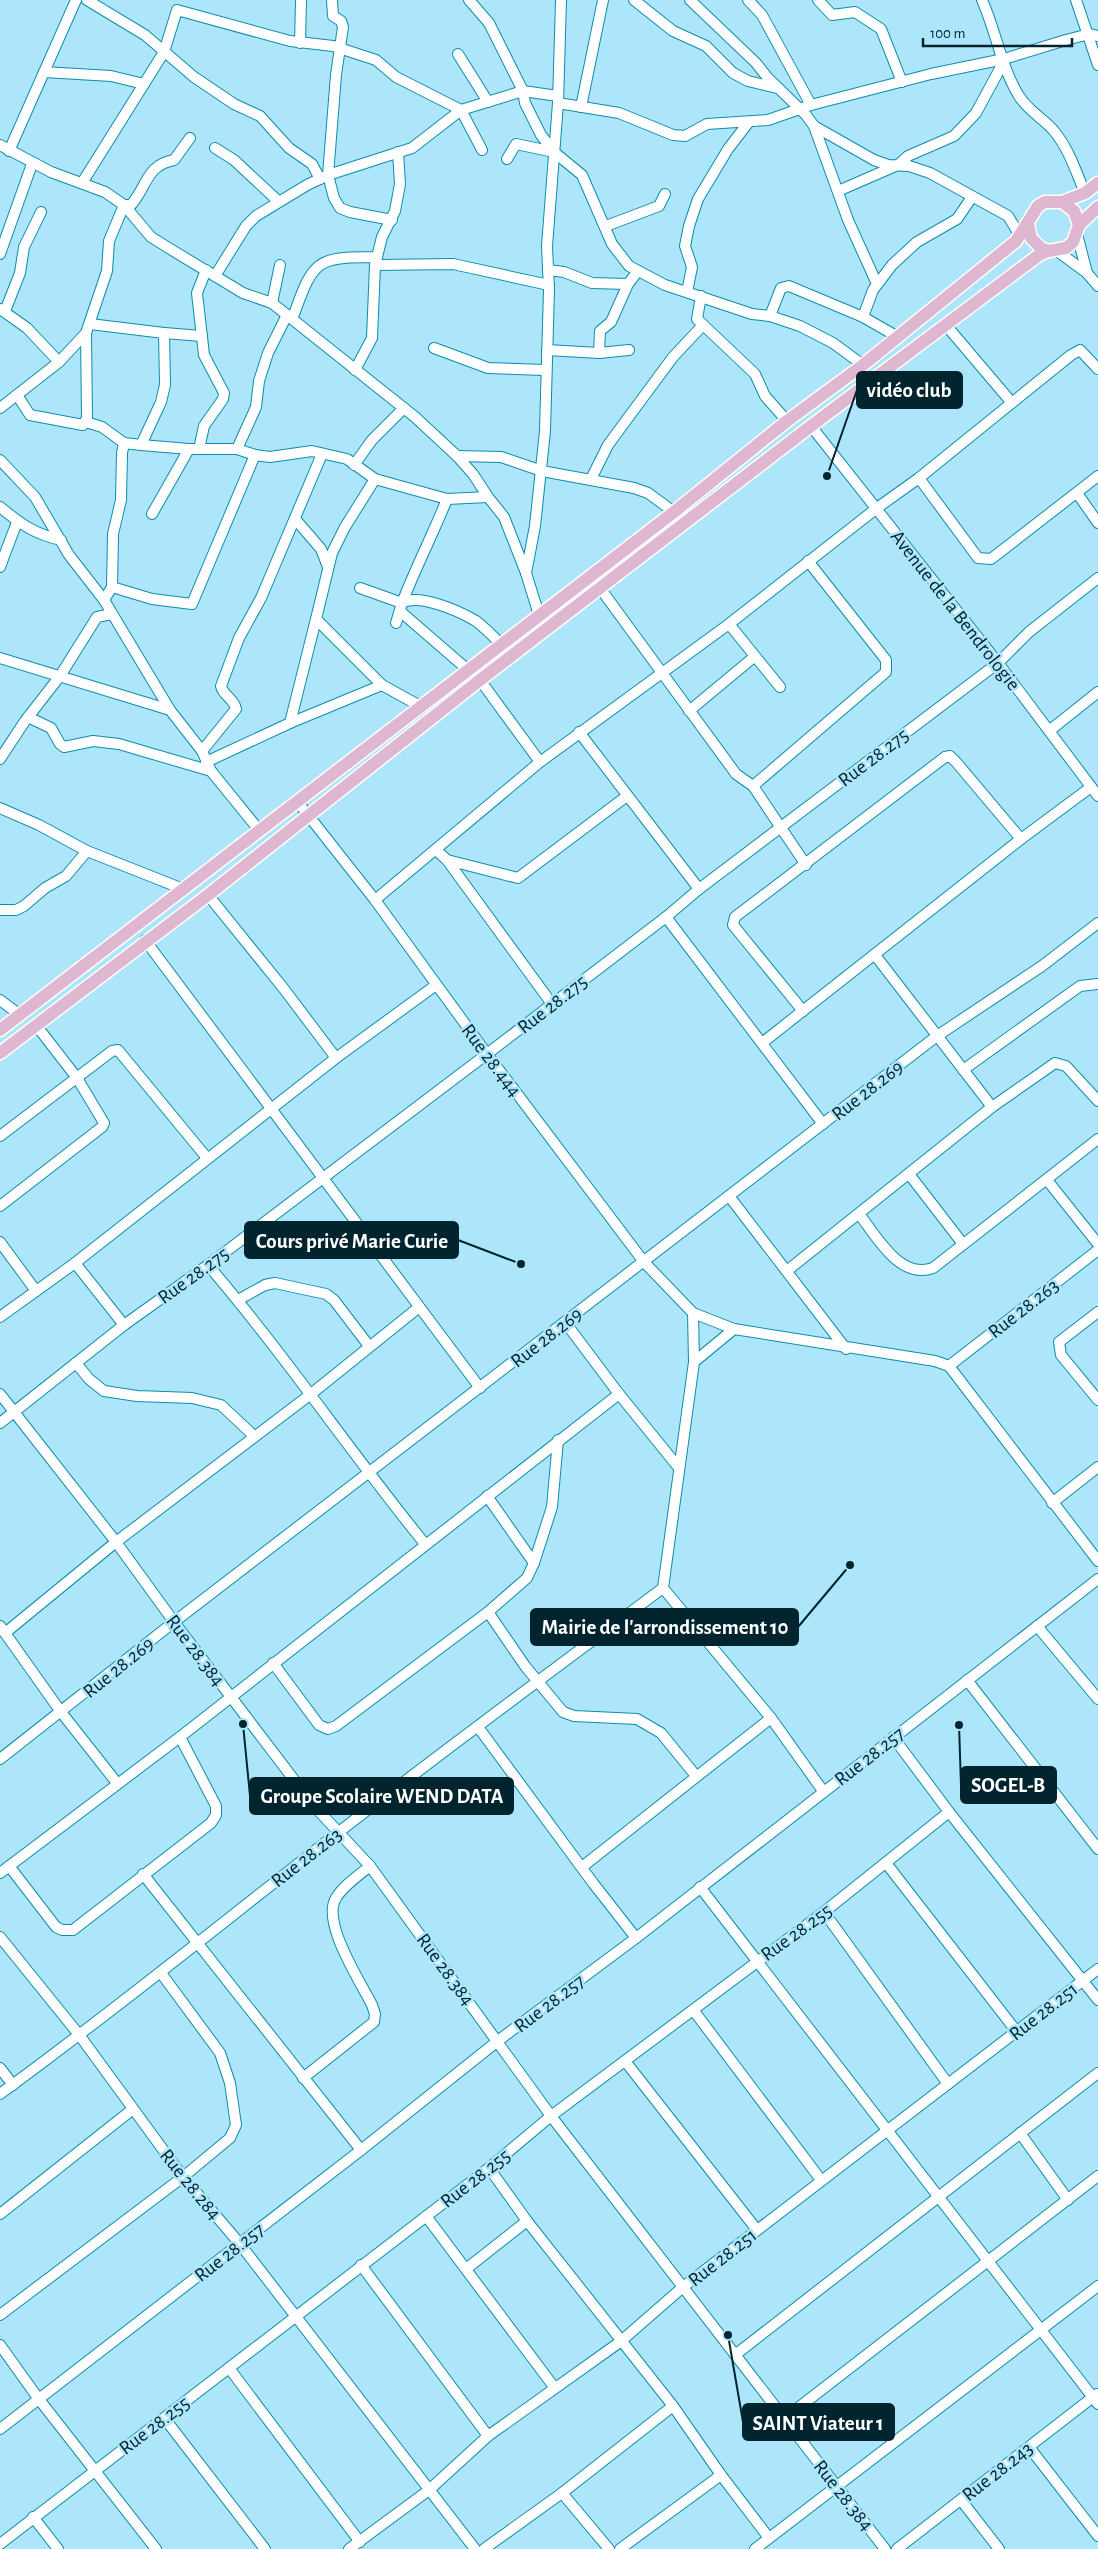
<svg xmlns="http://www.w3.org/2000/svg" width="1098" height="2549" viewBox="0 0 1098 2549" font-family="'Alegreya Sans',sans-serif">
<style>
.lines{fill:none;stroke-linecap:round;stroke-linejoin:round}
.minor-casing{stroke:#0b8dad;stroke-width:12}
.major-casing{stroke:#fff;stroke-width:15}
.minor{stroke:#fff;stroke-width:10}
.major{stroke:#dfb7d0;stroke-width:12}
.labels{text-anchor:middle;stroke-width:5;stroke-linejoin:round;paint-order:stroke}
.street-label{font-size:20px;fill:#01242e;stroke:#ade6fb}
.leader{fill:none;stroke:#01242e;stroke-width:2}
.callout-dot{fill:#01242e;stroke:#ade6fb;stroke-width:2}
.callout{fill:#01242e;stroke:#01242e;stroke-width:2}
.callout-label{font-size:21px;text-anchor:middle;font-weight:bold;fill:#fff}
</style>
<rect width="100%" height="100%" fill="#ade6fb"/>
<g class="lines">
<g class="minor-casing">
<g id="minor">
<polyline points="87,0 145,35 194,77 234,104 260,116 289,148 312,164 320,179"/>
<polyline points="332,0 333,16 341,21 343,27 336,75 328,175 334,198 340,208 350,212 392,220"/>
<polyline points="469,0 489,23 523,91 525,103 541,135 554,152 582,175 612,244 629,266 665,285 752,314 770,316 800,326 833,343 863,365"/>
<polyline points="634,0 673,31 706,46 733,73 748,81 777,88"/>
<polyline points="690,0 756,63 767,77 806,115 814,126 874,160 888,165 909,166 930,173 1008,216 1020,236"/>
<polyline points="748,0 762,15 811,105"/>
<polyline points="818,0 832,15 855,12 881,29 902,82"/>
<path d="M982,0C996,31 1001,67 1019,96C1028,111 1044,119 1054,131C1069,149 1076,172 1085,193"/>
<polyline points="1076,0 1098,65"/>
<polyline points="300,43 301,0"/>
<polyline points="458,54 488,102"/>
<polyline points="44,72 111,76 144,84"/>
<polyline points="558,103 619,113 673,135 685,136 707,124 768,120 811,105 931,74 1004,59 1066,40 1089,34 1098,36"/>
<polyline points="581,107 603,0"/>
<polyline points="814,126 848,220 877,284"/>
<polyline points="0,145 51,172 105,192 124,205 151,237 167,247 243,293 272,303 415,417 457,456 473,474 488,497 504,517 526,573"/>
<polyline points="215,148 234,160 278,201"/>
<polyline points="9,151 76,0"/>
<polyline points="507,159 516,144 554,152"/>
<polyline points="82,183 164,52 177,10 290,41 333,46 376,60 396,77 461,110 482,150"/>
<polyline points="838,191 898,165 908,156 954,136 976,113 1003,63"/>
<polyline points="606,226 659,206 665,194"/>
<polyline points="1077,234 1087,273"/>
<polyline points="1057,251 1087,273 1098,286"/>
<polyline points="0,254 32,164"/>
<polyline points="375,265 453,264 549,285"/>
<polyline points="548,270 564,272 592,283 628,284"/>
<polyline points="215,276 246,226 256,216 307,185 328,175 412,148 461,110 523,91 558,96"/>
<polyline points="687,292 692,267 685,246 689,226 698,199 728,149 748,123"/>
<polyline points="701,296 697,319 755,374 765,396 787,421"/>
<polyline points="272,303 280,265"/>
<polyline points="0,309 27,328 59,362"/>
<polyline points="5,311 20,273 24,247 41,212"/>
<polyline points="770,316 781,288 789,286 863,317 873,290 892,265 917,242 957,219 972,197"/>
<polyline points="863,317 898,337"/>
<path d="M292,319C299,303 305,277 319,266C332,255 361,258 377,257"/>
<polyline points="90,324 164,333 165,385 161,402 141,445 124,443 122,453 121,500 113,534 112,587 104,600"/>
<polyline points="945,324 1012,403"/>
<polyline points="164,333 202,336"/>
<polyline points="434,348 488,368 545,370"/>
<polyline points="547,350 599,353 629,350"/>
<polyline points="599,353 600,331 611,322 628,284 638,271"/>
<polyline points="355,370 372,338 375,265 382,237 395,211 400,184 398,152"/>
<polyline points="17,395 30,415 83,425 87,418 86,333"/>
<path d="M0,408L59,362L86,333L107,271L109,241L124,205H131C147,187 146,165 174,160L190,138"/>
<polyline points="86,422 102,427 124,443"/>
<polyline points="811,426 998,663 1098,796"/>
<polyline points="141,445 189,449 237,449 255,455 270,457 312,451 347,459 375,479"/>
<polyline points="199,449 204,426 223,399 224,393 204,355 197,293 206,270"/>
<polyline points="237,449 256,407 259,381 268,353 287,315"/>
<polyline points="457,456 501,457 542,471 634,488 648,493 674,512"/>
<polyline points="0,460 35,497 69,555 104,600 170,710 202,751 211,771 259,830"/>
<polyline points="354,465 372,440 404,408"/>
<polyline points="919,478 978,558 991,559 1098,476"/>
<polyline points="591,479 608,445 673,357 703,325"/>
<polyline points="1077,493 1098,523"/>
<path d="M0,507C21,524 34,534 61,540"/>
<polyline points="152,514 189,449"/>
<polyline points="296,520 321,549 328,567"/>
<polyline points="0,567 17,522"/>
<polyline points="112,587 152,599 192,604 255,455"/>
<path d="M360,588L402,603C416,567 433,534 447,499"/>
<polyline points="600,588 736,774 753,786 806,865"/>
<polyline points="401,612 468,670"/>
<polyline points="539,615 526,573 535,526 545,431 549,290 547,246 558,103 561,0"/>
<path d="M396,623L402,603C419,593 459,611 476,621C485,628 494,637 502,645"/>
<polyline points="729,624 780,687"/>
<polyline points="0,658 170,710"/>
<polyline points="480,680 540,762"/>
<polyline points="382,685 316,619 332,553 345,527 375,479 447,499 488,497"/>
<polyline points="689,711 754,657"/>
<polyline points="28,717 51,728 60,744 64,747 93,741 119,744 211,771"/>
<polyline points="290,723 316,619"/>
<polyline points="1049,731 1098,692"/>
<polyline points="579,732 699,889"/>
<path d="M202,751L236,709C234,698 223,696 221,686L239,638L261,598L322,454"/>
<polyline points="0,759 25,721 60,676 97,617 112,614"/>
<polyline points="206,762 290,723 382,685 420,706"/>
<polyline points="753,786 886,672 886,660 808,561"/>
<polyline points="297,801 375,900 487,1054 644,1262 693,1313 734,1329 935,1361 949,1366 1098,1561"/>
<polyline points="0,808 39,825 87,851 183,889"/>
<polyline points="436,850 447,860 552,1004"/>
<polyline points="447,860 518,878 627,796"/>
<polyline points="208,895 284,989 336,1058"/>
<polyline points="375,900 540,762 729,624 877,508 919,478 1071,355 1080,350 1098,369"/>
<polyline points="0,910 16,910 24,906 45,888 66,876 87,851"/>
<polyline points="666,917 823,1124"/>
<polyline points="145,940 480,1388"/>
<polyline points="875,955 992,1107"/>
<polyline points="0,1000 20,1015"/>
<polyline points="803,1011 733,925 735,917 945,757 950,756 956,762 1021,839"/>
<polyline points="762,1043 1021,839 1091,787"/>
<polyline points="963,1070 1080,986 1098,984"/>
<polyline points="0,1136 112,1051 118,1050 207,1158"/>
<polyline points="909,1174 963,1244"/>
<polyline points="1047,1180 1098,1244"/>
<polyline points="729,1196 846,1349"/>
<polyline points="0,1206 102,1127 104,1123 77,1078 36,1025"/>
<path d="M859,1214C876,1235 899,1280 933,1268L1098,1139"/>
<polyline points="0,1242 36,1291"/>
<polyline points="75,1263 124,1325"/>
<path d="M208,1265C285,1355 351,1453 425,1544"/>
<polyline points="788,1270 992,1107 1055,1063 1066,1066 1098,1101"/>
<polyline points="238,1300 265,1285 275,1283 326,1294 334,1300 369,1346"/>
<polyline points="1098,1312 1059,1342 1061,1355 1098,1400"/>
<polyline points="693,1313 694,1362 663,1588 771,1718 823,1791"/>
<polyline points="0,1317 75,1263 336,1058 436,985"/>
<polyline points="565,1322 619,1394 679,1468"/>
<polyline points="694,1362 734,1329"/>
<polyline points="76,1363 89,1379 104,1391 137,1396 192,1398 221,1405 254,1436"/>
<polyline points="949,1366 1098,1250"/>
<polyline points="0,1394 116,1542 174,1622 314,1806 370,1866 551,2116 885,2549"/>
<polyline points="0,1423 124,1325 208,1265 487,1054 666,917 699,889 998,663 1029,632 1098,578"/>
<polyline points="487,1496 534,1563"/>
<polyline points="1052,1503 1098,1467"/>
<polyline points="488,1612 525,1666 563,1712 574,1716 637,1719 661,1733 696,1776"/>
<polyline points="0,1626 61,1712 117,1783"/>
<polyline points="1037,1626 1098,1699"/>
<polyline points="5,1633 116,1542 311,1394 418,1308"/>
<polyline points="273,1663 319,1725 328,1729 336,1726 488,1612 527,1578 534,1563 552,1507 558,1440"/>
<polyline points="967,1680 1098,1849"/>
<polyline points="478,1727 593,1883 636,1938"/>
<polyline points="893,1737 949,1812 1098,2000"/>
<polyline points="0,1759 174,1622 937,1036 1042,966 1098,923"/>
<polyline points="886,1863 1017,2032"/>
<polyline points="9,1866 56,1927 62,1930 73,1930 211,1823 216,1815 216,1806 180,1737"/>
<polyline points="582,1867 771,1718"/>
<polyline points="0,1873 180,1737 619,1394"/>
<polyline points="143,1874 361,2150"/>
<polyline points="700,1887 1098,2404"/>
<polyline points="824,1912 948,2084"/>
<polyline points="0,1937 80,2036 183,2177 240,2244 475,2549"/>
<polyline points="694,2011 821,2180"/>
<polyline points="625,2061 757,2230"/>
<polyline points="0,2068 13,2085"/>
<path d="M303,2078L374,2022L375,2014L372,2005C360,1981 321,1922 336,1898C343,1886 359,1875 370,1866"/>
<path d="M0,2094C114,2011 223,1922 335,1835C443,1751 553,1670 663,1588"/>
<polyline points="1020,2133 1068,2200"/>
<polyline points="489,2168 527,2221 673,2406 721,2475 769,2538"/>
<polyline points="0,2214 133,2109"/>
<polyline points="426,2216 554,2387"/>
<polyline points="361,2265 488,2436"/>
<polyline points="466,2269 527,2221"/>
<polyline points="0,2315 183,2177 230,2138 236,2125 230,2083 220,2053 161,1973"/>
<polyline points="0,2345 38,2398 156,2549"/>
<polyline points="735,2355 1098,2073"/>
<polyline points="229,2368 360,2542"/>
<polyline points="785,2418 1098,2176"/>
<polyline points="165,2419 265,2549"/>
<polyline points="0,2429 361,2150 499,2040 636,1938 1098,1579"/>
<polyline points="1029,2447 1098,2536"/>
<polyline points="562,2493 609,2549"/>
<polyline points="961,2500 999,2549"/>
<polyline points="33,2517 58,2549"/>
<polyline points="0,2544 489,2168 551,2116 824,1912 949,1812"/>
<polyline points="349,2549 429,2490 488,2436 620,2342 683,2287 1098,1969"/>
<polyline points="484,2549 562,2493 673,2406"/>
<polyline points="620,2549 721,2475"/>
<polyline points="755,2549 1098,2286"/>
<polyline points="897,2549 1097,2394"/>
</g>
</g>
<g class="major-casing">
<g id="major">
<polyline points="1062,202 1085,193 1098,183"/>
<polyline points="1079,225 1098,207"/>
<polyline points="0,1030 674,512 787,421 863,365 1016,241 1038,206 1045,202 1062,202 1074,211 1079,225 1073,242 1066,248 1048,251 1041,248 1031,238 1028,224"/>
<polyline points="0,1053 208,895 480,680 811,426 1039,255 1048,251"/>
</g>
</g>
<use href="#minor" class="minor"/>
<use href="#major" class="major"/>
</g>
<g class="labels">
<g class="street-label">
<text transform="translate(956 610) rotate(52)" y="7">Avenue de la Bendrologie</text>
<text transform="translate(873 757) rotate(-37)" y="7">Rue 28.275</text>
<text transform="translate(552 1004) rotate(-38)" y="7">Rue 28.275</text>
<text transform="translate(492 1060) rotate(53)" y="7">Rue 28.444</text>
<text transform="translate(867 1090) rotate(-38)" y="7">Rue 28.269</text>
<text transform="translate(193 1275) rotate(-36)" y="7">Rue 28.275</text>
<text transform="translate(1023 1308) rotate(-38)" y="7">Rue 28.263</text>
<text transform="translate(546 1337) rotate(-38)" y="7">Rue 28.269</text>
<text transform="translate(196 1650) rotate(53)" y="7">Rue 28.384</text>
<text transform="translate(118 1667) rotate(-39)" y="7">Rue 28.269</text>
<text transform="translate(869 1756) rotate(-38)" y="7">Rue 28.257</text>
<text transform="translate(306 1857) rotate(-38)" y="7">Rue 28.263</text>
<text transform="translate(796 1932) rotate(-36)" y="7">Rue 28.255</text>
<text transform="translate(446 1969) rotate(54)" y="7">Rue 28.384</text>
<text transform="translate(549 2003) rotate(-37)" y="7">Rue 28.257</text>
<text transform="translate(1043 2011) rotate(-38)" y="7">Rue 28.251</text>
<text transform="translate(475 2178) rotate(-38)" y="7">Rue 28.255</text>
<text transform="translate(191 2184) rotate(51)" y="7">Rue 28.284</text>
<text transform="translate(229 2252) rotate(-38)" y="7">Rue 28.257</text>
<text transform="translate(722 2257) rotate(-38)" y="7">Rue 28.251</text>
<text transform="translate(154 2425) rotate(-37)" y="7">Rue 28.255</text>
<text transform="translate(997 2471) rotate(-38)" y="7">Rue 28.243</text>
<text transform="translate(844 2495) rotate(52)" y="7">Rue 28.384</text>
</g>
</g>
<path class="leader" d="M827 476L857 390M521 1264L458 1240M850 1565L798 1627M959 1725L961 1785M243 1724L250 1796M728 2335L743 2422"/>
<g class="callout-dot">
<circle cx="827" cy="476" r="5"/>
<circle cx="521" cy="1264" r="5"/>
<circle cx="850" cy="1565" r="5"/>
<circle cx="959" cy="1725" r="5"/>
<circle cx="243" cy="1724" r="5"/>
<circle cx="728" cy="2335" r="5"/>
</g>
<g class="callout">
<rect x="857" y="372" width="105" height="36" rx="5"/>
<rect x="245" y="1222" width="213" height="36" rx="5"/>
<rect x="531" y="1609" width="267" height="36" rx="5"/>
<rect x="961" y="1767" width="95" height="36" rx="5"/>
<rect x="250" y="1778" width="263" height="36" rx="5"/>
<rect x="743" y="2404" width="151" height="36" rx="5"/>
</g>
<g class="callout-label">
<text x="909" y="397">vidéo club</text>
<text x="352" y="1248">Cours privé Marie Curie</text>
<text x="665" y="1634">Mairie de l'arrondissement 10</text>
<text x="1008" y="1792">SOGEL-B</text>
<text x="382" y="1803">Groupe Scolaire WEND DATA</text>
<text x="818" y="2430">SAINT Viateur 1</text>
</g>
<path d="M923 38v8h149v-8" fill="none" stroke="#01242e" stroke-width="2.5"/>
<text x="930" y="38" font-size="15" fill="#01242e" stroke="#ade6fb" stroke-width="4" paint-order="stroke">100 m</text>
</svg>
